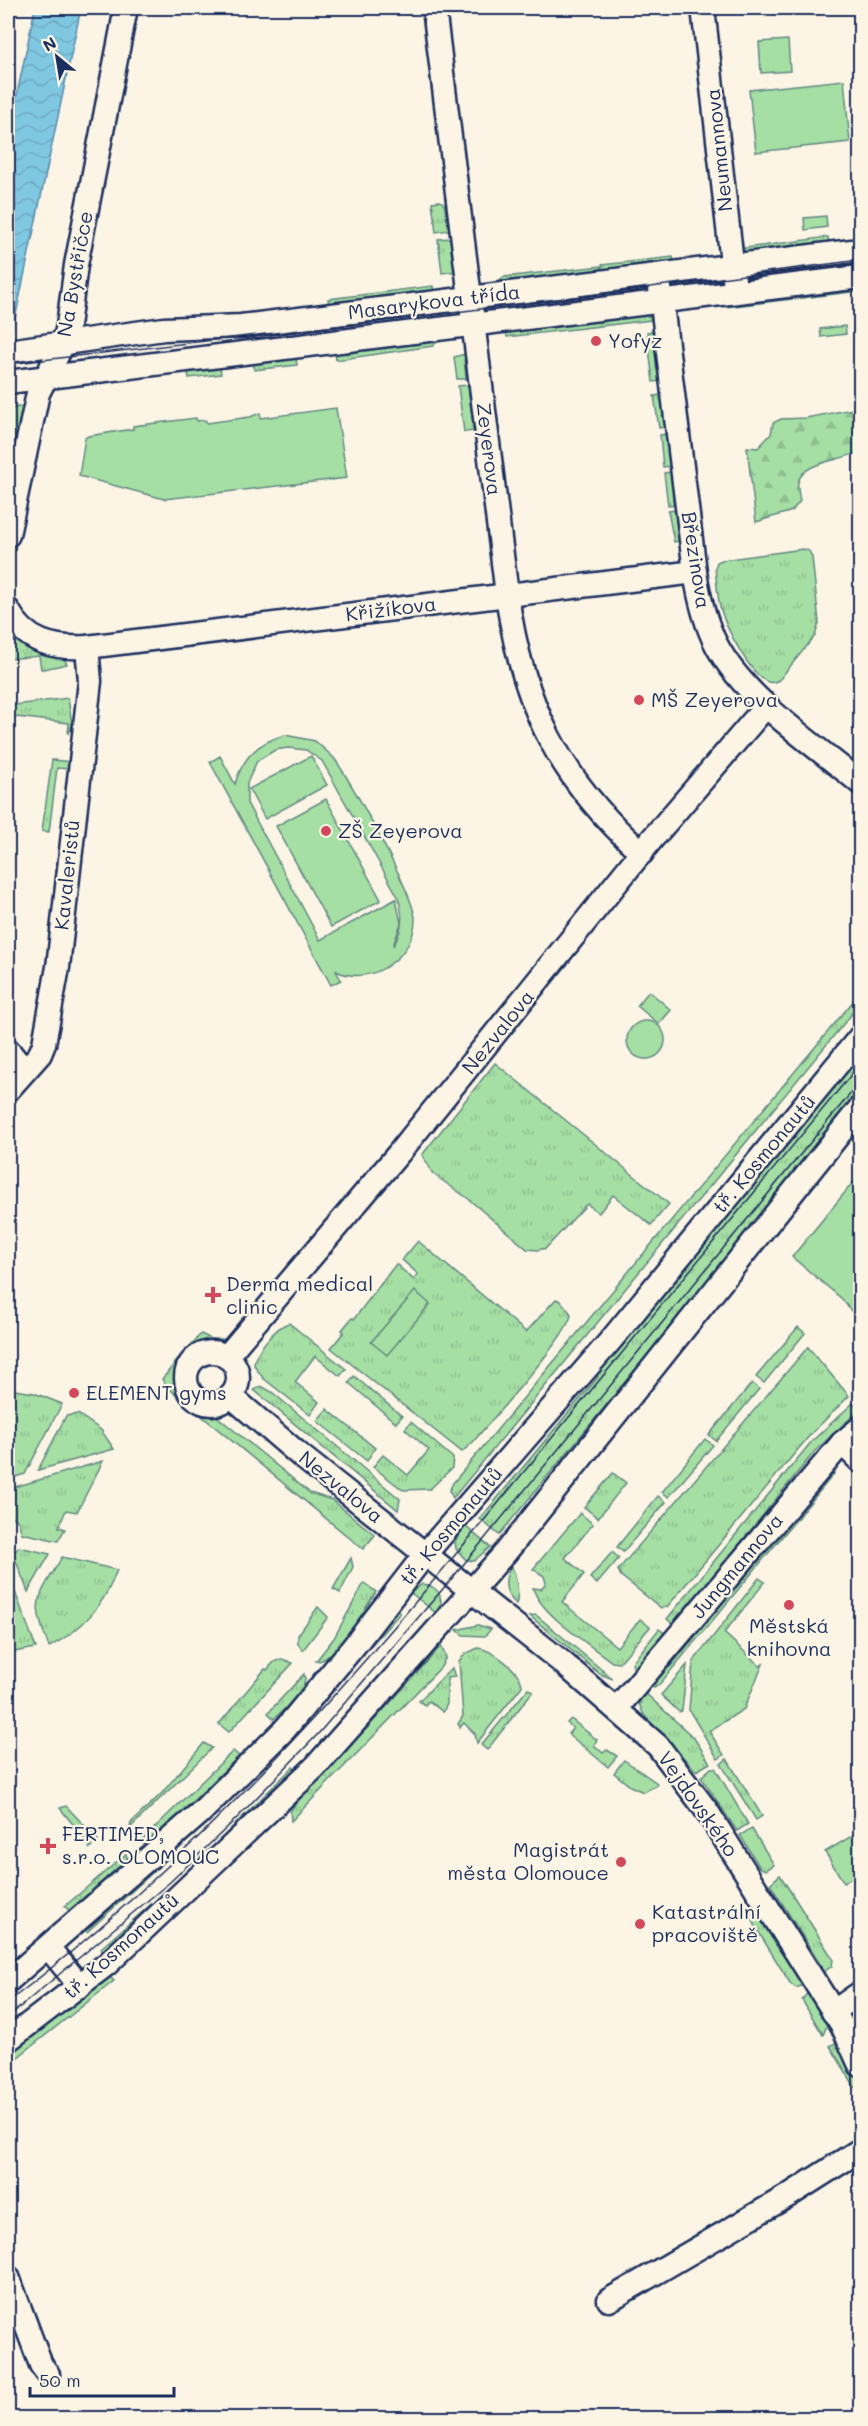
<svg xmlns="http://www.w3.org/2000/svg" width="868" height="2426" viewBox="0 0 868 2426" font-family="Mali,sans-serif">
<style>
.grass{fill:url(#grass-tufts);stroke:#608781;stroke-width:1.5}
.forest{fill:url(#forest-firs);stroke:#608781;stroke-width:1.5}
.green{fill:#a6dfa4;stroke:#608781;stroke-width:1.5;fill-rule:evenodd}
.water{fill:url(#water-waves);stroke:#588aad;stroke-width:1.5}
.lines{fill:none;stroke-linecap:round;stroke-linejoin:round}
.minor-casing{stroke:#1b2f5e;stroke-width:27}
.minor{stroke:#fcf5e5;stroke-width:22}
.tram{stroke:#1b2f5e;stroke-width:1.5}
.poi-dot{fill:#d1495b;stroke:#fcf5e5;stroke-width:2}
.labels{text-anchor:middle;stroke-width:4.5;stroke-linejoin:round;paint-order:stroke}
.street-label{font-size:20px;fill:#1b2f5e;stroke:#fcf5e5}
.poi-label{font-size:20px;fill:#1b2f5e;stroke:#fcf5e5;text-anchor:start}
</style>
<defs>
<pattern id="grass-tufts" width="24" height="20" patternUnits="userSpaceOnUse" patternTransform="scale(1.5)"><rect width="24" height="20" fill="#a6dfa4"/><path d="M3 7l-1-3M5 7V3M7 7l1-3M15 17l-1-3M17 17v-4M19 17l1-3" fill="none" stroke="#8ec090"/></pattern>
<pattern id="forest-firs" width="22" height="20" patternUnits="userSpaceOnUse" patternTransform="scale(1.5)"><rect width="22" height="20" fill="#a6dfa4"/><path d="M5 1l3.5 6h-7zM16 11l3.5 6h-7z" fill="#8ec090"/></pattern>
<pattern id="water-waves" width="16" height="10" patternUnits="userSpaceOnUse" patternTransform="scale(1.5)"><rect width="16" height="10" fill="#80c7e1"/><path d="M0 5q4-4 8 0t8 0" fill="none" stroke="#6eabc3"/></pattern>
</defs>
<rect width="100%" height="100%" fill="#fcf5e5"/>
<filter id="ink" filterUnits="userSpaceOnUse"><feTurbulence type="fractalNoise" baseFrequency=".0167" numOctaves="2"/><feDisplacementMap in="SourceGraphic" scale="12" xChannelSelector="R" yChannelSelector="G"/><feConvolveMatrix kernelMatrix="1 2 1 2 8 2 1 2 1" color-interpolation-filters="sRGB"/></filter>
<g filter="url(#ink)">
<g class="grass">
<polygon points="440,201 444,204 449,230 436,232 432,202"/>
<polygon points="826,216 827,227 805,230 804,218"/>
<polygon points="828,237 830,248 746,257 738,249"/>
<polygon points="450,238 452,258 457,263 457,271 442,273 438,239"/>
<polygon points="673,257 675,268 501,288 500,281 504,277 601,266 602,275 602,265"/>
<polygon points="860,282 860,291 726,307 722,304"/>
<polygon points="433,286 434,297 329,309 328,299"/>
<polygon points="649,313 651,320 507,337 505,325"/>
<polygon points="845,326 846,334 821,337 820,329"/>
<polygon points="654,331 661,381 653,382 647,332"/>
<polygon points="439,339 433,346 336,360 334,346"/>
<polygon points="295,351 297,365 254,370 252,357"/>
<polygon points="469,353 464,360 466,379 457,379 454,357"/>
<polygon points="219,360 221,374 189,378 188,373 202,362"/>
<polygon points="468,385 474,431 464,432 458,386"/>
<polygon points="661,395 666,427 659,428 654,396"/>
<polygon points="25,406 8,491 8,409"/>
<polygon points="667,434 670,466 663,467 660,435"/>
<polygon points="671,472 676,504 668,505 664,473"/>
<polygon points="676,510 680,541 674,542 668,511"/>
<path d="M803,549L809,551L812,557L819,623L815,636L779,680C775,682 770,684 766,681C749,672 726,628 721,610C717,597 717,582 715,568L717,562L722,560Z"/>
<polygon points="8,630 16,638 63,657 67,664 44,669 41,669 39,656 8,659"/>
<polygon points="68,698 72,725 68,734 69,723 8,716 8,706"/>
<polygon points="52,760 72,762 70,769 57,768 49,832 42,831"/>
<polygon points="860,993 860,1004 453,1498 449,1491 453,1483"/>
<polygon points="860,1049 860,1097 499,1535 480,1519 598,1377 593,1373"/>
<polygon points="495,1063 669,1204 651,1225 613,1195 599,1213 587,1204 546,1248 538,1250 527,1249 466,1197 433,1174 422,1155"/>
<path d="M418,1241L526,1332L556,1299L561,1301L571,1314C571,1333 490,1421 473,1442L462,1452L331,1348L344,1332L342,1330L352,1318L354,1319L396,1264L414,1280L418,1274L402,1260Z"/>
<path d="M289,1323L346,1369L340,1376L315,1356L295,1382L319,1402L310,1415L263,1378L254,1365C254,1353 276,1326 289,1323Z"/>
<polygon points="798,1327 805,1333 764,1383 756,1377"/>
<polygon points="201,1334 211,1339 223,1339 227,1343 195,1348 190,1346"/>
<polygon points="808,1347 849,1396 810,1435 667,1607 661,1608 621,1576 618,1570"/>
<polygon points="176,1362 183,1392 180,1398 166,1386 162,1379"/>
<polygon points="354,1376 402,1416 396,1423 349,1383"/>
<polygon points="752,1383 759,1389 716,1441 709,1435"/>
<polygon points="261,1386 272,1392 400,1499 398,1510 254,1390"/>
<polygon points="8,1389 34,1393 62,1404 25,1474 8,1479"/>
<polygon points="853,1403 859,1410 815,1451 674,1625 667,1619 812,1441"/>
<polygon points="208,1409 310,1493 332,1500 375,1535 363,1549 197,1412"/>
<polygon points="327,1409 375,1448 367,1461 317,1421"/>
<polygon points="78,1414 101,1430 114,1449 38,1470 66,1416"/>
<polygon points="411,1422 453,1458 452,1468 430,1489 403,1490 373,1467 383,1455 408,1475 429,1450 405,1429"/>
<polygon points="705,1439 713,1445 669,1497 662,1492"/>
<polygon points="103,1461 77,1512 66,1510 59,1527 65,1529 58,1541 22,1533 18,1521 8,1513 8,1489"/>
<polygon points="831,1470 834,1474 659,1685 654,1688 648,1684 661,1669 670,1667"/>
<polygon points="613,1473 626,1483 598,1518 584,1507"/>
<polygon points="658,1496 666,1502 623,1552 617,1547"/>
<path d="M580,1513L593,1524L565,1558L584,1574L562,1602L617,1647L640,1619L650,1627L619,1663L612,1662C589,1644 541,1615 533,1588L541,1589L546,1583L544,1576L533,1569Z"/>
<polygon points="465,1526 490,1547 474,1561 466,1560 456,1549 455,1541"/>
<polygon points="19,1547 50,1554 28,1592 13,1553"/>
<polygon points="612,1552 619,1558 597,1584 590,1578"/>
<path d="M62,1557L117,1570C104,1606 82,1630 49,1647C30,1599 37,1601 62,1557Z"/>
<polygon points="351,1558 353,1567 340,1593 333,1589"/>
<path d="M511,1566C516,1572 520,1596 516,1604C504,1593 503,1580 511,1566Z"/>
<polygon points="8,1573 36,1648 8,1653"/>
<polygon points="759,1578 765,1582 724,1633 760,1666 763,1664 744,1709 709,1731 724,1755 718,1759 689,1710 693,1662"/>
<path d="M364,1583L376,1592C365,1608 335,1663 316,1661L334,1638Z"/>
<path d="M422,1584C433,1585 441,1591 441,1603L436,1613L411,1593Z"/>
<polygon points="318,1607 328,1617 303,1650 298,1644 298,1635"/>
<polygon points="396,1609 400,1613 274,1755 206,1824 87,1932 82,1927"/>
<polygon points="536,1615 613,1679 600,1674 530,1616"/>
<polygon points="478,1625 491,1629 485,1636 463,1635 457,1630"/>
<polygon points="659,1629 666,1634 634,1671 632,1663"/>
<polygon points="441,1646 446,1657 441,1667 291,1821 290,1811 306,1790 371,1724"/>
<path d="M478,1648C493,1650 521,1671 522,1686L477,1743L475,1734L464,1723L460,1727L458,1724L463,1716L459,1661L465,1654Z"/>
<polygon points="282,1659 293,1663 229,1732 219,1724 265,1669 267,1670 274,1662"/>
<polygon points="687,1665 682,1711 679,1712 661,1695"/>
<polygon points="452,1668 455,1677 447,1678 447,1704 443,1712 429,1701 425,1705 419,1701"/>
<path d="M304,1674C310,1689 284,1708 274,1719L268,1713Z"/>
<polygon points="528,1689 533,1691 487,1750 481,1745"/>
<polygon points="643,1691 694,1738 710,1763 696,1771 644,1715 639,1704"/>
<polygon points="571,1719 597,1740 594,1745 603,1753 607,1750 617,1756 608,1767 568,1734 573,1728 567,1723"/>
<polygon points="204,1743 212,1748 130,1828 131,1823 162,1793"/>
<polygon points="233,1751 239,1756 152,1841 141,1841"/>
<polygon points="727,1759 762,1816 756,1820 721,1764"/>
<polygon points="624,1760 657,1783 656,1786 643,1792 630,1786 614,1773"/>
<polygon points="293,1767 297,1771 107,1956 101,1948 182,1877"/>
<polygon points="711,1768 715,1768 748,1824 737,1831 701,1777"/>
<polygon points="66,1806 98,1840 89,1849 90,1846 60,1808"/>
<polygon points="752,1829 774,1865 766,1870 760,1868 740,1835"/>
<polygon points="126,1854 128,1861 71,1913 65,1906"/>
<polygon points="780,1875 833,1959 832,1966 819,1975 822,1967 770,1884"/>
<polygon points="750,1911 760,1915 804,1985 796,1988 790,1983 756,1928"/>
<polygon points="108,1975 114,1981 8,2065 8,2054"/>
<polygon points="808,1992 828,2023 823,2035 802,2000"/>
<polygon points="837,2042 860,2083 860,2091 857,2090 830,2046"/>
</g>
<path class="forest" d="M858,408L860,409V451C845,461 804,460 798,482C797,487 799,496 800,501L792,511L756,522L747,447L758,448L771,434L773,423L781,419L806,418Z"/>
<g class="green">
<polygon points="788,40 790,71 761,73 759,42"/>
<polygon points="844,80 850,142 756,152 749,90"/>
<polygon points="336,408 347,478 164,499 79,476 85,438 88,436 133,429 133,426 196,418 197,421 205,420 207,423 250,417 260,413 261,418"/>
<path d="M285,735L315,741L334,758C351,782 414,894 415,919C415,938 404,954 389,965C374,976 353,979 336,971L341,980L331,985L210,762L220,756L235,784C243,757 258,742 285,735ZM288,748L306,750L322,761L397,895C404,913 404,929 393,946L401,923L396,899L320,940L247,803V783L257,761L275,750Z"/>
<polygon points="311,756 327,785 265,819 249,789"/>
<polygon points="326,799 381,900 331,927 276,826"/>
<polygon points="649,991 671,1010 659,1024 637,1006"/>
<circle cx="646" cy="1040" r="19"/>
<polygon points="860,1174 860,1304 851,1311 842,1299 792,1257"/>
<polygon points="415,1291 430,1304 387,1355 371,1342"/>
<polygon points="860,1831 860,1872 844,1883 825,1852"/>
</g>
<polygon class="water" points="35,8 81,8 8,352 8,137"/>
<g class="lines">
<g class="minor-casing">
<g id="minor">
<path d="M434,8L507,595C522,704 559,779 642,853"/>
<polyline points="703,8 734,280"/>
<path d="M660,288L695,572C699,598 705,623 717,646C746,700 814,744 860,783"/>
<polyline points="8,351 164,329 241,326 860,250"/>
<polyline points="8,382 860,277"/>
<polyline points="8,535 38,393 63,344 68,326 76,265 126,8"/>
<path d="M8,610C25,642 53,649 87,647L695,572"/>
<polyline points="8,1050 24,1070"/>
<polyline points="8,1090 40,1054 44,1044 58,967 90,681 87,647"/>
<circle cx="212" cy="1378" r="26"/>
<polyline points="226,1357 399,1153 652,839 767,705"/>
<polyline points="231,1396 301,1456 563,1663 658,1746 707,1811 842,2025 860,2065"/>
<polyline points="842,1443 860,1461"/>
<polyline points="617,1708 842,1443 860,1428"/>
<polyline points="48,1947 80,1986"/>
<polyline points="8,1981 200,1813 285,1729 354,1646 426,1553 611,1340 860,1037"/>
<polyline points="833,2012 860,1993"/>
<polyline points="8,2040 107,1964 315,1767 506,1552 860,1108"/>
<polyline points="8,2277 41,2365 48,2374"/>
<polyline points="609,2300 791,2194 860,2150"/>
</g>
</g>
<use href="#minor" class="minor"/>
<g class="tram">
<polyline points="8,364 472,310 860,260"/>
<path d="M8,2002C206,1852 366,1664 523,1473C636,1336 748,1200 860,1064"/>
<polyline points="8,2017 170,1882 238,1817 318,1734 454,1576 860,1082"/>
</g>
</g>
</g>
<g class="poi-dot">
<circle cx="596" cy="341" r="6"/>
<circle cx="639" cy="700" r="6"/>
<circle cx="326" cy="831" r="6"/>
<path d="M210 1286h6v6h6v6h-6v6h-6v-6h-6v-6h6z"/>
<circle cx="74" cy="1393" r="6"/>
<circle cx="789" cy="1605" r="6"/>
<path d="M45 1837h6v6h6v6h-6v6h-6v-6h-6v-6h6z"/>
<circle cx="621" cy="1862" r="6"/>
<circle cx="640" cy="1924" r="6"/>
</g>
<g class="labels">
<g class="street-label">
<text transform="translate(719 150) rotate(-96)" y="7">Neumannova</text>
<text transform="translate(75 274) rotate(-80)" y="7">Na Bystřičce</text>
<text transform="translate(434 302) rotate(-7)" y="7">Masarykova třída</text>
<text transform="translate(489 449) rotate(83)" y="7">Zeyerova</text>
<text transform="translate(696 560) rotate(81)" y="7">Březinova</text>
<text transform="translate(391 609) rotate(-7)" y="7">Křižíkova</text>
<text transform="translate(67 875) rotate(-84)" y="7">Kavaleristů</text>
<text transform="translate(498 1032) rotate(-51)" y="7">Nezvalova</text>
<text transform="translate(764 1154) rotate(-50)" y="7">tř. Kosmonautů</text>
<text transform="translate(341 1487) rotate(39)" y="7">Nezvalova</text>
<text transform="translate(451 1526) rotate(-50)" y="7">tř. Kosmonautů</text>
<text transform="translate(737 1566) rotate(-50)" y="7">Jungmannova</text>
<text transform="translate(698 1804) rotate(55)" y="7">Vejdovského</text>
<text transform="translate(121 1946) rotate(-42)" y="7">tř. Kosmonautů</text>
</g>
<g class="poi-label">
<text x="608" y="348">Yofyz</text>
<text x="651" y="707">MŠ Zeyerova</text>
<text x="338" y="838">ZŠ Zeyerova</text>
<text x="226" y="1291">Derma medical<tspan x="226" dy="23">clinic</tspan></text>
<text x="86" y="1400">ELEMENT gyms</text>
<text x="789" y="1633" text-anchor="middle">Městská<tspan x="789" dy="23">knihovna</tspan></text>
<text x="62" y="1841">FERTIMED,<tspan x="62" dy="23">s.r.o. OLOMOUC</tspan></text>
<text x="609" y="1857" text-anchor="end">Magistrát<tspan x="609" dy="23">města Olomouce</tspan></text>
<text x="652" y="1919">Katastrální<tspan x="652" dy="23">pracoviště</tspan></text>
</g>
</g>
<rect width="868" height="2426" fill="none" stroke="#fcf5e5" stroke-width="30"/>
<rect x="15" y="15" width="838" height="2396" fill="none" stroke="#1b2f5e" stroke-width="2" filter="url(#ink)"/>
<g transform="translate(57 57) rotate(330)" stroke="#fcf5e5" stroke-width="4.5" paint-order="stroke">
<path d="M0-4.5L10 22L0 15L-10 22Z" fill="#1b2f5e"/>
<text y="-9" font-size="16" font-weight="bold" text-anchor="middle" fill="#1b2f5e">N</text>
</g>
<path d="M30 2387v9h144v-9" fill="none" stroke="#1b2f5e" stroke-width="3"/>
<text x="39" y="2387" font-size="18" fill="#1b2f5e" stroke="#fcf5e5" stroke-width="4.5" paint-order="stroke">50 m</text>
</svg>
